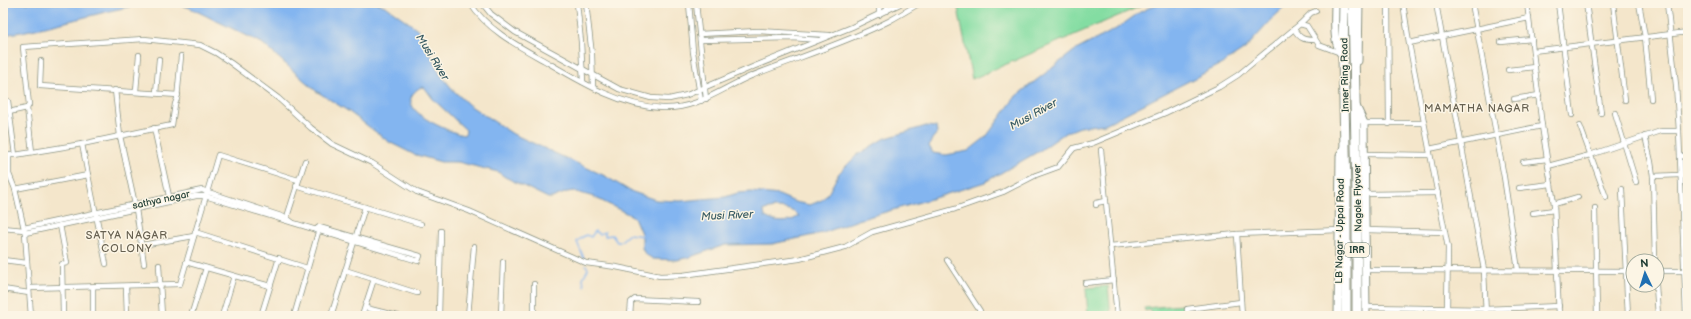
<svg xmlns="http://www.w3.org/2000/svg" width="1691" height="319" viewBox="0 0 1691 319" font-family="'Balsamiq Sans',sans-serif">
<style>
.green{fill:#83dda2;stroke:#518d6b}
.water{fill:#83b5f0;stroke:#517992;fill-rule:evenodd}
.lines{fill:none;stroke-linecap:round;stroke-linejoin:round}
.stream{stroke:#83b5f0;stroke-width:1.5}
.street-casing{stroke:#8a9280;stroke-width:6}
.secondary-casing{stroke:#8a9280;stroke-width:9}
.highway-casing{stroke:#8a9280;stroke-width:11}
.street{stroke:#fff;stroke-width:4.5}
.secondary{stroke:#fff;stroke-width:7}
.highway{stroke:#fff;stroke-width:9}
.labels{text-anchor:middle;stroke-width:3;stroke-linejoin:round;paint-order:stroke}
.shield{fill:#fcf5e5;stroke:#617469;stroke-width:1}
.shield-label{font-size:9px;font-weight:bold;fill:#1f3d34}
.street-label{font-size:10px;fill:#1f3d34;stroke:#fcf5e5}
.water-label{font-size:11px;font-style:italic;fill:#385b63;stroke:#fcf5e5}
.neighbourhood-label{font-size:11px;letter-spacing:1px;fill:#666050;stroke:#fcf5e5}
</style>
<rect width="100%" height="100%" fill="#fcf5e5"/>
<filter id="ink" filterUnits="userSpaceOnUse"><feTurbulence type="fractalNoise" baseFrequency=".025" numOctaves="2"/><feDisplacementMap in="SourceGraphic" scale="8" xChannelSelector="R" yChannelSelector="G"/><feConvolveMatrix kernelMatrix="1 2 1 2 8 2 1 2 1" color-interpolation-filters="sRGB"/></filter>
<filter id="wash" filterUnits="userSpaceOnUse"><feTurbulence type="fractalNoise" baseFrequency=".012" numOctaves="4" result="noise"/><feDisplacementMap in="SourceGraphic" scale="16" xChannelSelector="R" yChannelSelector="G"/><feGaussianBlur stdDeviation="0.9" result="paint"/><feColorMatrix in="noise" values="0 0 0 0 0 0 0 0 0 0 0 0 0 0 0 0 0 1.4 0 .05"/><feComposite in="paint" operator="in"/></filter>
<g filter="url(#wash)">
<rect width="100%" height="100%" fill="#f4e6cb"/>
<g class="green">
<polygon points="957,3 1148,3 972,79"/>
<polygon points="1108,286 1111,316 1088,316 1086,288"/>
<polygon points="1183,305 1184,316 1152,316 1151,310 1145,311 1144,308"/>
</g>
<g class="water">
<path d="M3,3H149C100,11 52,28 3,35Z"/>
<path d="M168,3H378L387,7L419,30L440,74L454,91L469,105L513,134L605,176L630,191L656,200L680,201L725,197L738,193L752,192L779,195L795,202L810,205L822,200L829,192L839,173L857,155L883,139L926,126L936,127L937,133L932,139L929,146L933,153L946,155L968,151L986,137L1016,96L1074,51L1116,29L1140,12L1159,3H1289L1275,16L1245,49L1222,64L1115,119L1105,124L1080,127L1065,133L1041,150L985,182L934,198L858,220L823,233L772,244L725,245L690,257L677,260L653,259L645,254L642,248V236L634,217L594,197L580,193L574,191L567,192L552,198H548L505,177L498,172L458,162H441L413,154L389,142L348,111L316,91L262,43L188,7ZM421,87L425,88L433,99L466,130L465,134L463,135C447,131 387,107 421,87ZM774,208C784,208 792,209 799,216C788,224 776,223 765,217L764,212V210Z"/>
</g>
<g class="lines">
<g class="stream">
<polyline points="585,261 577,242 581,238 586,235 591,237 595,231 599,234 605,232 605,236 612,235 617,242 620,242 629,234 643,236"/>
<polyline points="584,286 583,278 588,269 586,265"/>
</g>
</g>
</g>
<g filter="url(#ink)">
<g class="lines">
<g class="street-casing">
<g id="street">
<path d="M470,3C487,30 518,46 545,61C581,82 620,106 662,108C696,110 722,88 751,76C796,58 846,43 889,21C900,15 910,9 920,3"/>
<polyline points="482,3 491,14 515,32 619,89 651,98 669,99 687,95 755,66 852,27 902,3"/>
<polyline points="577,3 581,42 583,82"/>
<polyline points="586,3 592,55 593,87"/>
<polyline points="689,3 693,52 701,101"/>
<polyline points="696,3 706,99"/>
<polyline points="879,3 879,15"/>
<polyline points="1388,3 1389,124"/>
<polyline points="1403,3 1409,43 1448,248 1447,308"/>
<polyline points="1436,3 1484,270 1486,316"/>
<polyline points="1472,3 1504,177 1518,270"/>
<polyline points="1527,3 1542,126 1554,204 1559,316"/>
<polyline points="1558,3 1572,115"/>
<polyline points="1586,3 1601,113"/>
<polyline points="1613,3 1625,100"/>
<polyline points="1639,3 1645,37 1651,99"/>
<polyline points="1667,3 1676,85 1679,131 1686,316"/>
<polyline points="887,11 887,3"/>
<polyline points="1316,11 1311,13 1300,24 1307,26 1319,45 1338,52"/>
<path d="M1294,29C1300,39 1304,40 1315,40"/>
<polyline points="699,34 758,31 829,35"/>
<polyline points="700,40 793,38 818,40"/>
<polyline points="1501,42 1532,39"/>
<polyline points="1409,43 1529,18"/>
<polyline points="1533,51 1688,32"/>
<polyline points="41,61 40,86 178,95"/>
<polyline points="1508,70 1535,67"/>
<polyline points="115,90 120,136 136,209 144,264"/>
<polyline points="136,91 139,55"/>
<polyline points="156,93 159,59"/>
<polyline points="1514,99 1539,95"/>
<polyline points="8,101 15,155"/>
<polyline points="27,108 32,152"/>
<polyline points="9,112 27,108 29,105 23,47 144,39 200,45 216,53 231,63 278,98 311,128 332,144 372,163 417,192 469,211 586,263 616,267 660,276 683,275 799,259 845,247 872,232 955,209 1003,192 1036,175 1058,167 1074,148 1093,143 1165,113 1219,87 1238,75 1300,24"/>
<polyline points="1615,113 1636,182"/>
<polyline points="1364,123 1424,123"/>
<polyline points="1580,126 1606,197"/>
<polyline points="154,128 169,196"/>
<polyline points="1645,136 1651,162 1653,176 1680,175"/>
<polyline points="82,144 88,175"/>
<polyline points="1429,149 1542,126"/>
<polyline points="1101,150 1117,316"/>
<polyline points="1365,154 1430,155"/>
<polyline points="3,155 15,155 82,144 172,125 175,104 177,99 181,56"/>
<polyline points="9,156 9,174 15,189 25,233 31,316"/>
<polyline points="1680,156 1688,156"/>
<polyline points="1523,162 1547,159"/>
<polyline points="1548,166 1590,155 1661,131 1679,131"/>
<polyline points="1653,176 1655,261"/>
<polyline points="296,186 365,207 331,316"/>
<polyline points="1519,188 1551,184"/>
<polyline points="15,189 88,175 106,264"/>
<polyline points="1622,189 1628,316"/>
<polyline points="1366,194 1438,193"/>
<polyline points="1554,204 1578,197"/>
<polyline points="1096,205 1096,203 1106,201"/>
<polyline points="365,207 421,224"/>
<polyline points="1595,208 1597,316"/>
<polyline points="1533,213 1554,210"/>
<polyline points="286,220 305,161"/>
<polyline points="60,225 67,263 62,264 63,316"/>
<polyline points="3,228 24,230"/>
<polyline points="24,228 202,190 278,215 287,218 292,222"/>
<polyline points="1366,230 1445,232"/>
<polyline points="195,232 307,268"/>
<polyline points="25,233 196,196 205,196 418,261 420,256 319,227 315,230"/>
<polyline points="1237,234 1242,316"/>
<polyline points="142,245 194,236"/>
<polyline points="1110,246 1237,234 1339,230"/>
<polyline points="3,260 27,263"/>
<polyline points="947,260 980,311 980,316"/>
<polyline points="186,262 270,286"/>
<polyline points="159,265 162,316"/>
<polyline points="345,270 417,293"/>
<polyline points="1366,270 1633,271"/>
<polyline points="1657,271 1688,271"/>
<polyline points="1085,283 1114,280"/>
<polyline points="1656,285 1658,316"/>
<polyline points="126,286 127,316"/>
<polyline points="29,288 180,284 218,155 298,180"/>
<polyline points="3,289 29,293"/>
<polyline points="1366,307 1486,309 1559,306"/>
<polyline points="366,308 398,316"/>
<polyline points="93,316 93,287"/>
<polyline points="191,316 206,268"/>
<polyline points="222,316 234,276"/>
<polyline points="261,316 279,258"/>
<polyline points="294,316 319,229"/>
<polyline points="362,316 374,279"/>
<polyline points="439,316 441,231"/>
<polyline points="468,316 474,246"/>
<polyline points="501,316 503,262"/>
<polyline points="534,316 534,284"/>
<polyline points="630,316 631,302 635,299 698,302"/>
<polyline points="771,316 771,315"/>
<polyline points="1187,316 1187,309 1241,302"/>
</g>
</g>
<g class="secondary-casing">
<g id="secondary">
<path d="M1335,3C1335,20 1332,43 1343,57"/>
<polyline points="1358,61 1359,3"/>
<polyline points="1356,106 1364,123 1366,316"/>
<polyline points="1338,316 1340,156 1344,147"/>
</g>
</g>
<g class="highway-casing">
<g id="highway">
<polyline points="1344,3 1343,57 1346,194 1346,316"/>
<polyline points="1353,3 1357,195 1357,316"/>
</g>
</g>
<use href="#street" class="street"/>
<use href="#secondary" class="secondary"/>
<use href="#highway" class="highway"/>
</g>
</g>
<g class="labels">
<rect class="shield" x="1345" y="243" width="24" height="14" rx="3"/>
<g class="shield-label">
<text x="1357" y="253">IRR</text>
</g>
<g class="street-label">
<text transform="translate(1344 75) rotate(-91)" y="4">Inner Ring Road</text>
<text transform="translate(1357 198) rotate(-91)" y="4">Nagole Flyover</text>
<text transform="translate(161 199) rotate(-12)" y="4">sathya nagar</text>
<text transform="translate(1339 231) rotate(-89)" y="4">LB Nagar - Uppal Road</text>
</g>
<g class="water-label">
<text transform="translate(433 57) rotate(58)" y="4">Musi River</text>
<text transform="translate(1033 114) rotate(-29)" y="4">Musi River</text>
<text transform="translate(727 215) rotate(-3)" y="4">Musi River</text>
</g>
<g class="neighbourhood-label">
<text x="1477" y="112">MAMATHA NAGAR</text>
<text x="127" y="239">SATYA NAGAR<tspan x="127" dy="13">COLONY</tspan></text>
</g>
</g>
<rect width="1691" height="319" fill="none" stroke="#fcf5e5" stroke-width="16"/>
<g transform="translate(1645 273) rotate(356)"><circle r="19" fill="#fcf5e5" stroke="#a4ab9e"/>
<path d="M0-3L7 15L0 10L-7 15Z" fill="#1f6fb2"/>
<text y="-6" font-size="11" font-weight="bold" text-anchor="middle" fill="#1f3d34">N</text>
</g>
</svg>
